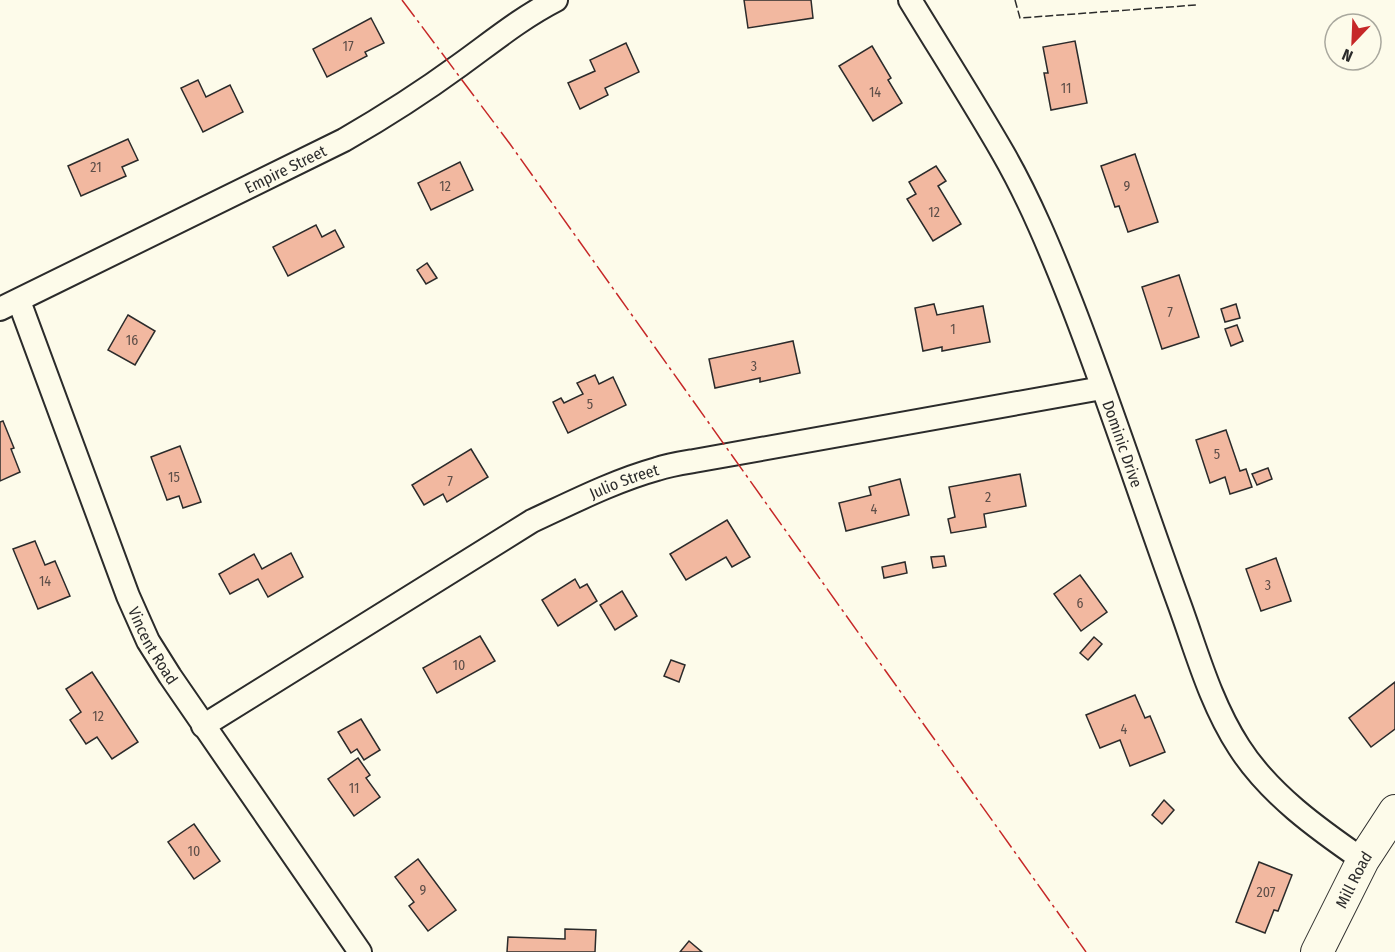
<svg xmlns="http://www.w3.org/2000/svg" width="1395" height="952" viewBox="0 0 1395 952" font-family="'Fira Sans Condensed',sans-serif">
<style>
.building{fill:#f2b8a0;stroke:#2b2b2b;stroke-width:1.5}
.lines{fill:none;stroke-linecap:round;stroke-linejoin:round}
.street-casing{stroke:#2b2b2b;stroke-width:26}
.secondary-casing{stroke:#2b2b2b;stroke-width:34}
.street{stroke:#fdfbea;stroke-width:22}
.secondary{stroke:#fdfbea;stroke-width:32}
.fence{stroke:#2b2b2b;stroke-width:1.5;stroke-dasharray:8 3;stroke-linecap:butt}
.power{stroke:#c62828;stroke-width:1.5;stroke-dasharray:21 4.5 3 4.5;stroke-linecap:butt}
.labels{text-anchor:middle;stroke-width:4.5;stroke-linejoin:round;paint-order:stroke}
.number-label{font-size:14px;fill:#5d4e48}
.street-label{font-size:16px;fill:#2b2b2b;stroke:#fdfbea}
</style>
<rect width="100%" height="100%" fill="#fdfbea"/>
<g class="building">
<polygon points="744,0 811,0 813,18 748,28"/>
<polygon points="371,18 384,43 365,52 367,56 327,77 313,49"/>
<polygon points="1075,41 1087,103 1051,110 1044,73 1048,73 1043,47"/>
<polygon points="626,43 639,72 605,88 608,95 580,109 568,83 595,71 590,60"/>
<polygon points="872,46 891,78 888,80 902,103 873,121 839,66"/>
<polygon points="198,80 206,97 230,85 243,112 203,132 181,88"/>
<polygon points="128,139 138,160 122,167 126,176 81,196 68,166"/>
<polygon points="1135,154 1158,222 1128,232 1119,206 1115,207 1101,166"/>
<polygon points="460,162 473,190 431,210 418,183"/>
<polygon points="936,166 946,181 938,186 961,224 933,241 907,199 916,194 909,182"/>
<polygon points="316,225 322,237 335,230 344,247 288,276 273,247"/>
<polygon points="427,263 437,278 426,284 417,270"/>
<polygon points="1179,275 1199,337 1162,349 1142,287"/>
<polygon points="934,304 937,315 983,306 990,342 942,351 942,347 923,351 915,308"/>
<polygon points="1236,304 1240,318 1225,322 1221,309"/>
<polygon points="128,315 155,331 135,365 108,350"/>
<polygon points="1237,325 1243,341 1231,346 1225,329"/>
<polygon points="793,341 800,373 760,382 760,378 715,388 709,359"/>
<polygon points="595,375 599,384 613,377 626,405 568,433 553,402 561,398 564,403 583,394 577,383"/>
<polygon points="3,421 14,448 11,449 20,472 0,481 0,422"/>
<polygon points="1226,430 1240,471 1246,469 1252,487 1230,494 1225,477 1210,483 1196,440"/>
<polygon points="180,446 201,502 183,508 179,496 167,500 151,457"/>
<polygon points="471,449 488,477 447,502 443,494 424,505 412,485"/>
<polygon points="1268,468 1272,479 1257,485 1252,474"/>
<polygon points="1020,474 1026,506 984,514 986,527 951,533 948,519 955,517 949,487"/>
<polygon points="900,479 909,515 846,531 839,503 871,495 869,487"/>
<polygon points="727,520 750,557 732,567 726,557 686,580 670,554"/>
<polygon points="35,541 45,565 55,561 70,596 38,609 13,549"/>
<polygon points="291,553 303,577 268,597 258,579 230,594 219,574 254,554 262,569"/>
<polygon points="944,556 946,566 933,568 931,557"/>
<polygon points="1276,558 1291,601 1261,611 1246,569"/>
<polygon points="905,562 907,573 884,578 882,567"/>
<polygon points="1080,575 1107,612 1081,631 1054,594"/>
<polygon points="575,579 580,588 587,584 597,601 558,626 542,600"/>
<polygon points="622,591 637,616 615,630 600,605"/>
<polygon points="480,636 495,661 437,693 423,668"/>
<polygon points="1094,637 1102,644 1088,660 1080,653"/>
<polygon points="671,660 685,665 679,682 664,676"/>
<polygon points="92,672 138,742 112,759 97,737 86,744 70,720 81,712 66,689"/>
<polygon points="1395,682 1395,729 1371,747 1349,718"/>
<polygon points="1135,695 1145,718 1150,716 1165,752 1130,766 1120,740 1100,748 1086,715"/>
<polygon points="361,719 380,750 364,760 357,749 351,753 338,732"/>
<polygon points="358,758 370,775 366,778 380,797 354,816 328,779"/>
<polygon points="1164,800 1174,810 1162,824 1152,815"/>
<polygon points="194,824 220,861 194,879 168,842"/>
<polygon points="418,859 456,910 428,931 409,906 414,902 395,877"/>
<polygon points="1259,862 1292,875 1278,911 1274,910 1265,933 1236,922"/>
<polygon points="565,929 596,930 595,952 507,952 508,937 565,939"/>
<polygon points="689,941 702,952 680,952"/>
</g>
<g class="lines">
<g class="street-casing">
<g id="street">
<path id="s1" d="M910,0C941,51 973,101 1003,153C1030,200 1051,251 1071,302C1110,402 1143,505 1180,606C1197,653 1211,704 1239,747C1269,794 1318,829 1363,860"/>
<path id="s2" d="M19,301L128,596L148,641L170,676L360,952"/>
<path id="s3" d="M0,309L344,140C384,117 423,92 460,65C492,42 521,18 556,0"/>
<path id="s4" d="M203,726L532,521C573,502 614,481 657,469C669,465 682,463 694,461L1102,388"/>
</g>
</g>
<g class="secondary-casing">
<g id="secondary">
<path id="s5" d="M1317,952L1363,860L1395,811"/>
</g>
</g>
<use href="#street" class="street"/>
<use href="#secondary" class="secondary"/>
<polyline class="fence" points="1015,0 1020,18 1196,5"/>
<polyline class="power" points="402,0 510,144 1086,952"/>
</g>
<g class="labels">
<g class="number-label">
<text x="348" y="51">17</text>
<text x="1066" y="93">11</text>
<text x="875" y="97">14</text>
<text x="96" y="172">21</text>
<text x="445" y="191">12</text>
<text x="1127" y="191">9</text>
<text x="934" y="217">12</text>
<text x="1170" y="317">7</text>
<text x="953" y="334">1</text>
<text x="132" y="345">16</text>
<text x="754" y="371">3</text>
<text x="590" y="409">5</text>
<text x="1217" y="459">5</text>
<text x="174" y="482">15</text>
<text x="450" y="486">7</text>
<text x="988" y="502">2</text>
<text x="874" y="514">4</text>
<text x="45" y="586">14</text>
<text x="1268" y="590">3</text>
<text x="1080" y="608">6</text>
<text x="459" y="670">10</text>
<text x="98" y="721">12</text>
<text x="1124" y="734">4</text>
<text x="354" y="793">11</text>
<text x="194" y="856">10</text>
<text x="423" y="895">9</text>
<text x="1266" y="897">207</text>
</g>
<g class="street-label">
<text dy="6" stroke="none"><textPath href="#s3" startOffset="318">Empire Street</textPath></text>
<text dy="6" stroke="none"><textPath href="#s1" startOffset="494">Dominic Drive</textPath></text>
<text dy="6" stroke="none"><textPath href="#s4" startOffset="488">Julio Street</textPath></text>
<text dy="6" stroke="none"><textPath href="#s2" startOffset="370">Vincent Road</textPath></text>
<text dy="6" stroke="none"><textPath href="#s5" startOffset="81">Mill Road</textPath></text>
</g>
</g>
<g transform="translate(1353 42) rotate(203)"><circle r="28" fill="#fdfbea" stroke="#a9a89e" stroke-width="1.5"/>
<path d="M0-4.5L10 22L0 15L-10 22Z" fill="#c62828"/>
<text y="-9" font-size="16" font-weight="bold" text-anchor="middle" fill="#2b2b2b">N</text>
</g>
</svg>
